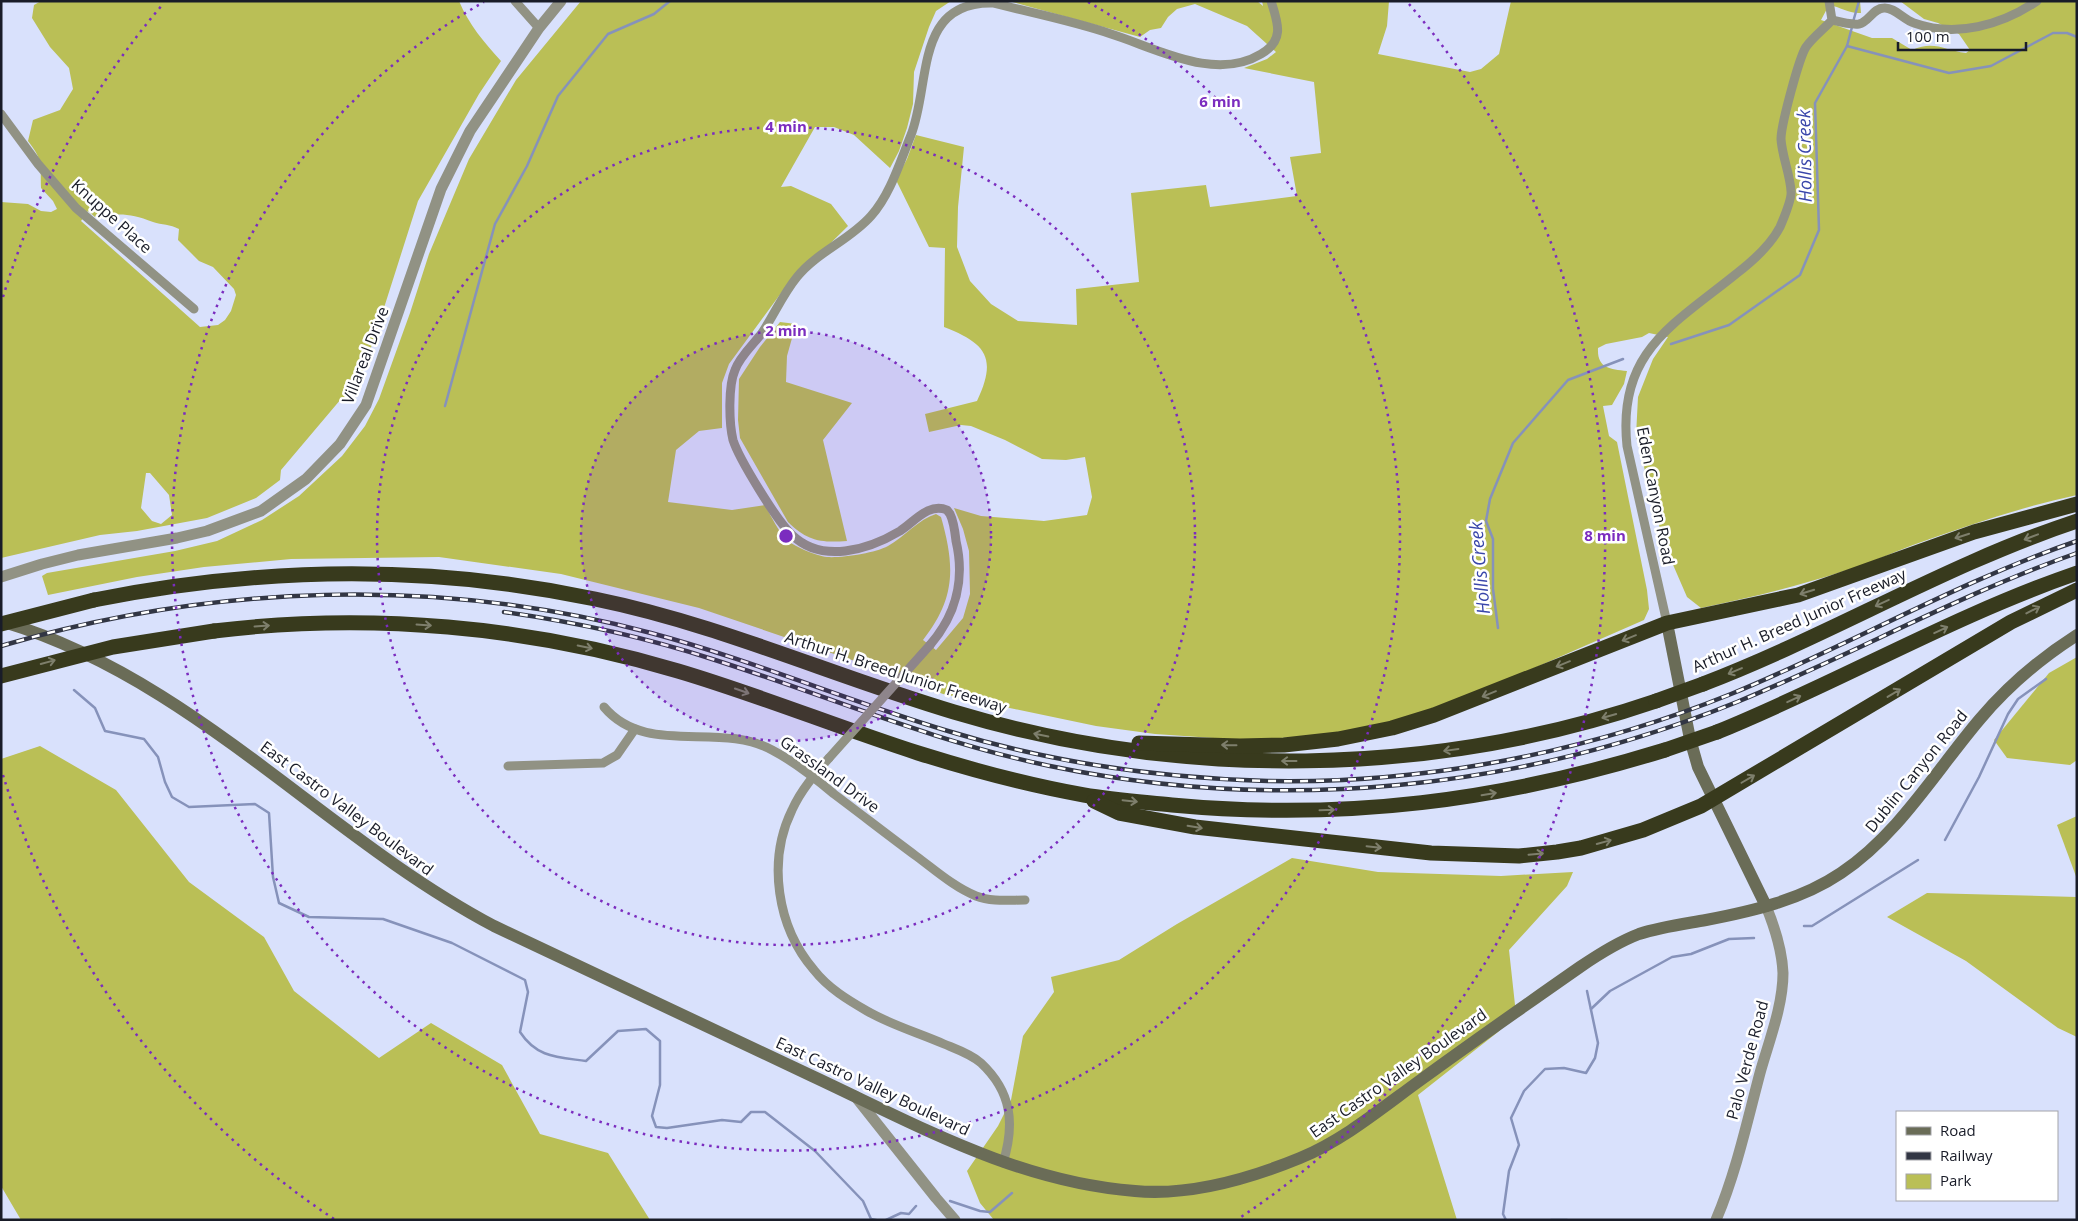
<svg xmlns="http://www.w3.org/2000/svg" width="2078" height="1221" viewBox="0 0 2078 1221" font-family="'Open Sans',sans-serif">
<style>
.green{fill:#babf56;fill-rule:evenodd}
.lines{fill:none;stroke-linecap:round;stroke-linejoin:round}
.stream{stroke:#8692ba;stroke-width:2.5}
.minor{stroke:#919284;stroke-width:9}
.tertiary{stroke:#919284;stroke-width:11}
.secondary{stroke:#6a6c57;stroke-width:12}
.motorway{stroke:#383a1d;stroke-width:15}
.rail-casing{stroke:#323644;stroke-width:4.5}
.rail{stroke:#fff;stroke-width:2.5;stroke-dasharray:8;stroke-linecap:butt}
.minor-bridge{stroke:#919284;stroke-width:9}
.motorway-bridge{stroke:#383a1d;stroke-width:15}
.oneway{stroke:#7e7f6c}
.ring{fill:none;stroke:#7b2cbf;stroke-width:2.5;stroke-dasharray:2.5 5}
.labels{text-anchor:middle;stroke-width:5;stroke-linejoin:round;paint-order:stroke}
.street-label{font-size:16px;fill:#191c28;stroke:#fff}
.water-label{font-size:18px;font-style:italic;fill:#3946aa;stroke:#fff}
.centre{fill:#7b2cbf;stroke:#fff;stroke-width:2.5}
.ring-label{font-size:15px;text-anchor:middle;font-weight:bold;fill:#7b2cbf;stroke:#fff;stroke-width:5;stroke-linejoin:round;paint-order:stroke}
</style>
<rect width="100%" height="100%" fill="#d9e1fc"/>
<g class="green">
<path d="M41,1H459C469,25 484,42 501,61L479,94L418,201L375,336L360,379L350,395L341,399L281,470L280,480L256,498L207,518L137,531L100,535L1,558V202L28,204L41,211L51,212L57,209L53,201L41,188C40,163 44,162 28,141L33,120L60,110L73,89L69,68L50,47L32,18L34,5ZM88,211L95,217C119,213 130,213 153,222C162,225 170,224 179,229L178,240L199,261L213,267L234,289L236,295L231,311L225,320L218,325L200,327L81,221ZM146,473H150L169,495L172,515L161,524L152,521L141,508Z"/>
<path d="M581,1H951L936,11L929,27L914,72L913,104L907,128L899,151L890,168L854,135L834,127H815L781,187L791,186L831,204L848,226L784,289L729,364L722,383V428L699,431L676,450L668,502L732,510L765,505C771,516 777,529 785,538C792,546 817,556 827,557C843,558 875,553 888,546C904,537 919,519 936,514L941,517C955,566 956,598 923,640L936,650L963,618L970,594L969,551L963,529L954,508L981,516L1044,521L1087,515L1092,497L1085,457L1066,460L1042,459L1005,440L971,426L961,425L929,432L925,414L977,401C998,357 985,343 944,327L945,248L929,247L896,180L907,159L916,135L964,147L958,207L957,247L970,281L991,304L1018,321L1077,325L1076,289L1139,282L1131,193L1206,185L1210,207L1297,196L1290,157L1321,153L1314,82L1244,68L1267,59L1276,52L1247,26L1195,4L1177,9L1168,17L1161,28L1150,30L1140,37L1009,1H1257L1263,6L1262,1H1389L1387,26L1378,54L1470,72L1481,69L1499,54L1511,1H1860L1861,13C1849,14 1841,7 1829,5L1821,20L1872,38H1892L1912,50C1934,40 1944,50 1966,53L1970,50L1959,34L1938,23L1924,19L1900,1H2077V495C2021,507 1966,526 1913,545C1889,554 1866,565 1841,572C1795,587 1748,598 1701,608L1687,597L1664,544L1636,436L1638,397L1653,359L1668,337L1649,333L1642,337L1606,344L1598,348C1597,368 1609,369 1627,371L1624,384L1612,405L1603,406L1609,436L1617,442L1647,590L1649,609L1644,620L1500,683L1398,721L1321,736L1242,740L1155,734L1096,726L943,694L893,674L699,608L561,574L439,557L291,559L204,567L137,577L48,595L42,576L47,573L175,551L217,541L262,520L299,496L342,456L365,426L379,399L410,313L429,254L469,159L516,80Z"/>
<path d="M780,322L796,324L787,356L786,382L852,403L823,440L847,541C821,543 807,541 788,522L740,438L738,420L739,379L760,347Z"/>
<polygon points="2077,657 2077,760 2070,765 2007,758 1994,740 2049,673"/>
<polygon points="40,746 116,790 189,882 264,937 294,991 379,1058 431,1023 502,1065 540,1134 608,1153 650,1220 21,1220 1,1186 1,759"/>
<polygon points="2077,816 2077,879 2057,825"/>
<polygon points="1292,858 1378,872 1501,876 1573,872 1567,886 1509,950 1516,1014 1498,1032 1418,1095 1457,1220 994,1220 980,1203 967,1171 998,1126 1011,1100 1023,1036 1054,992 1051,977 1119,960 1177,924"/>
<polygon points="1927,893 2077,897 2077,1037 2058,1028 1966,961 1887,917"/>
</g>
<g class="lines">
<g class="stream">
<polyline points="1853,22 1859,1"/>
<polyline points="1847,46 1949,73 1991,66 2053,33 2067,33 2077,37"/>
<polyline points="1671,344 1729,325 1800,275 1819,230 1815,103 1847,46 1852,27"/>
<polyline points="445,406 495,224 527,166 558,96 608,34 654,14 670,1"/>
<polyline points="1498,628 1493,589 1493,539 1486,521 1490,499 1513,443 1568,380 1623,359"/>
<path d="M74,690L95,708L105,731L144,739L158,757L165,782L172,797L189,807L255,804L269,813L273,877L279,903L309,917L383,919L452,943L525,980L528,992L520,1032C537,1058 558,1057 586,1061L618,1031L646,1029L660,1041V1085L652,1116L656,1127L667,1128L722,1120L741,1122L751,1112H765L815,1151L863,1201L871,1219L876,1220"/>
<polyline points="1945,840 1979,777 2008,714 2018,699 2046,679"/>
<polyline points="1804,926 1812,926 1918,860"/>
<polyline points="1591,1009 1610,991 1672,957 1691,954 1729,939 1754,938"/>
<polyline points="950,1201 980,1211 990,1212 1012,1193"/>
<polyline points="886,1220 901,1213 909,1214 916,1206"/>
<polyline points="1506,1220 1503,1214 1509,1171 1519,1145 1511,1118 1524,1091 1545,1069 1564,1068 1586,1073 1595,1058 1598,1043 1587,991"/>
<polyline points="1551,1220 1567,1220"/>
</g>
<g class="minor">
<polyline points="515,1 539,28"/>
<path d="M1832,20C1840,22 1851,25 1859,24C1869,22 1873,8 1884,8C1894,7 1904,20 1914,23C1956,38 2002,25 2037,1"/>
<polyline points="1,114 38,164 76,208 194,309"/>
<path d="M1667,623L1627,446C1617,352 1673,325 1736,274C1753,261 1770,246 1780,227C1783,220 1792,198 1791,191C1790,174 1782,156 1781,139C1781,125 1799,58 1806,47C1813,37 1824,29 1832,20L1829,1"/>
<path d="M930,645C956,615 965,579 956,541C955,532 954,522 950,514L947,510C929,502 914,522 900,531C868,550 822,564 792,535C777,521 739,459 733,440C729,423 728,386 735,370C740,356 753,345 762,333C774,315 783,294 797,277C817,252 850,240 871,216C890,195 900,162 911,135C931,84 914,1 993,3C1032,13 1073,21 1111,34C1156,48 1215,82 1261,54C1285,40 1278,23 1271,1"/>
<path d="M604,707C646,757 719,721 772,750C795,762 815,778 834,794C862,815 889,836 916,856C935,870 954,887 976,896C991,902 1009,900 1025,900"/>
<path d="M829,758C815,774 801,790 792,810C767,861 777,927 814,970C828,988 848,1000 867,1011C891,1025 919,1033 944,1044C956,1049 971,1054 981,1063C1012,1092 1015,1124 1003,1163"/>
<polyline points="508,766 603,763 617,755 635,729"/>
</g>
<g class="tertiary">
<polyline points="1,577 42,564 78,555 177,538 207,531 261,511 306,479 340,444 366,405 441,189 470,131 539,28 561,1"/>
<polyline points="855,1096 936,1198 955,1220"/>
<path d="M1716,1220C1736,1173 1747,1122 1760,1073C1769,1041 1783,1006 1783,973C1782,949 1775,928 1766,906"/>
</g>
<g class="secondary">
<path d="M4,622C193,679 324,836 494,926C600,976 706,1026 812,1076C917,1125 1017,1182 1135,1191C1190,1196 1249,1179 1300,1158C1344,1140 1383,1107 1422,1079C1474,1041 1527,1004 1580,967C1599,954 1618,942 1639,934C1661,927 1684,924 1706,920C1753,911 1801,900 1841,873C1899,834 1935,772 1980,719C2007,687 2041,658 2077,635"/>
<polyline points="1667,623 1690,739 1698,767 1766,906"/>
</g>
<g class="motorway">
<path d="M94,600C260,567 429,564 595,599C718,624 833,676 954,712C1181,780 1431,778 1656,701"/>
<path d="M214,631C369,612 528,626 678,671C759,695 837,727 918,753C972,770 1028,785 1084,795C1113,800 1143,802 1172,805C1345,821 1500,801 1665,750"/>
<path d="M1703,684C1831,635 1947,564 2077,521"/>
<path d="M1717,732C1838,683 1952,616 2077,573"/>
<polyline points="1139,743 1240,746 1284,745 1338,739 1392,728 1434,715 1667,623 1798,595 1974,532 2077,504"/>
<polyline points="1094,801 1119,813 1195,827 1431,853 1519,856 1557,852 1581,848 1643,830 1701,806 2011,622 2077,590"/>
</g>
<g class="rail-casing">
<g id="rail">
<path d="M504,612C575,622 644,637 712,659C825,695 934,742 1050,766C1280,814 1520,790 1737,702C1852,655 1960,594 2077,553"/>
<path d="M1,646C212,584 438,576 651,633C752,660 848,701 948,731C1052,763 1159,778 1268,781C1425,784 1585,753 1731,694C1848,646 1957,582 2077,541"/>
</g>
</g>
<use href="#rail" class="rail"/>
<polyline class="minor-bridge" points="829,758 930,645"/>
<g class="motorway-bridge">
<polyline points="1,624 94,600"/>
<polyline points="1,676 113,647 214,631"/>
<polyline points="1656,701 1703,684"/>
<polyline points="1665,750 1717,732"/>
</g>
</g>
<defs><path id="oneway-shaft" d="M-6 0H5M1.5-3L5.5 0L1.5 3" fill="none" stroke-width="1.6" stroke-linecap="round" stroke-linejoin="round" transform="scale(1.25)"/></defs>
<g class="oneway">
<use href="#oneway-shaft" transform="translate(1962 536) rotate(162)"/>
<use href="#oneway-shaft" transform="translate(2031 537) rotate(159)"/>
<use href="#oneway-shaft" transform="translate(1807 592) rotate(163)"/>
<use href="#oneway-shaft" transform="translate(1882 603) rotate(155)"/>
<use href="#oneway-shaft" transform="translate(2033 610) rotate(-27)"/>
<use href="#oneway-shaft" transform="translate(424 625) rotate(4)"/>
<use href="#oneway-shaft" transform="translate(262 626) rotate(-4)"/>
<use href="#oneway-shaft" transform="translate(1941 630) rotate(-25)"/>
<use href="#oneway-shaft" transform="translate(1629 638) rotate(158)"/>
<use href="#oneway-shaft" transform="translate(585 647) rotate(12)"/>
<use href="#oneway-shaft" transform="translate(48 662) rotate(-15)"/>
<use href="#oneway-shaft" transform="translate(1563 664) rotate(158)"/>
<use href="#oneway-shaft" transform="translate(1735 671) rotate(157)"/>
<use href="#oneway-shaft" transform="translate(742 691) rotate(19)"/>
<use href="#oneway-shaft" transform="translate(1894 693) rotate(-31)"/>
<use href="#oneway-shaft" transform="translate(1489 694) rotate(158)"/>
<use href="#oneway-shaft" transform="translate(1794 699) rotate(-25)"/>
<use href="#oneway-shaft" transform="translate(1609 716) rotate(164)"/>
<use href="#oneway-shaft" transform="translate(1041 735) rotate(-168)"/>
<use href="#oneway-shaft" transform="translate(1229 745) rotate(-179)"/>
<use href="#oneway-shaft" transform="translate(1451 750) rotate(172)"/>
<use href="#oneway-shaft" transform="translate(1289 761) rotate(180)"/>
<use href="#oneway-shaft" transform="translate(1748 779) rotate(-30)"/>
<use href="#oneway-shaft" transform="translate(1489 794) rotate(-9)"/>
<use href="#oneway-shaft" transform="translate(1130 801) rotate(6)"/>
<use href="#oneway-shaft" transform="translate(1327 810) rotate(-2)"/>
<use href="#oneway-shaft" transform="translate(1195 827) rotate(9)"/>
<use href="#oneway-shaft" transform="translate(1604 842) rotate(-15)"/>
<use href="#oneway-shaft" transform="translate(1374 847) rotate(6)"/>
<use href="#oneway-shaft" transform="translate(1536 854) rotate(-5)"/>
</g>
<circle cx="786" cy="536" r="205" fill="#7b2cbf" fill-opacity=".12"/>
<g class="ring">
<circle cx="786" cy="536" r="205"/>
<circle cx="786" cy="536" r="409"/>
<path d="M1088 2A614 614 0 1 1 484 2"/>
<path d="M334 1219A819 819 0 0 1 3 775M3 297A819 819 0 0 1 163 4M1409 4A819 819 0 0 1 1238 1219"/>
</g>
<g class="labels">
<g class="street-label">
<text transform="translate(112 216) rotate(42)" y="6">Knuppe Place</text>
<text transform="translate(365 355) rotate(-69)" y="6">Villareal Drive</text>
<text transform="translate(1656 496) rotate(79)" y="6">Eden Canyon Road</text>
<text transform="translate(1799 620) rotate(-24)" y="6">Arthur H. Breed Junior Freeway</text>
<text transform="translate(896 672) rotate(18)" y="6">Arthur H. Breed Junior Freeway</text>
<text transform="translate(1916 771) rotate(-51)" y="6">Dublin Canyon Road</text>
<text transform="translate(830 774) rotate(36)" y="6">Grassland Drive</text>
<text transform="translate(347 808) rotate(37)" y="6">East Castro Valley Boulevard</text>
<text transform="translate(1747 1060) rotate(-75)" y="6">Palo Verde Road</text>
<text transform="translate(1398 1073) rotate(-35)" y="6">East Castro Valley Boulevard</text>
<text transform="translate(873 1086) rotate(25)" y="6">East Castro Valley Boulevard</text>
</g>
<g class="water-label">
<text transform="translate(1805 156) rotate(-91)" y="6">Hollis Creek</text>
<text transform="translate(1480 568) rotate(-95)" y="6">Hollis Creek</text>
</g>
</g>
<circle cx="786" cy="536" r="8" class="centre"/>
<g class="ring-label">
<text x="1220" y="107">6 min</text>
<text x="786" y="132">4 min</text>
<text x="786" y="336">2 min</text>
<text x="1605" y="541">8 min</text>
</g>
<rect width="2078" height="1221" fill="none" stroke="#191c28" stroke-width="5"/>
<rect x="1896" y="1111" width="162" height="90" fill="#ffffff" stroke="#a3a4a9"/>
<rect x="1906" y="1127" width="25" height="8" fill="#6a6c57" stroke="#a3a4a9"/>
<text x="1940" y="1136" font-size="15" fill="#191c28">Road</text>
<rect x="1906" y="1152" width="25" height="8" fill="#323644" stroke="#a3a4a9"/>
<text x="1940" y="1161" font-size="15" fill="#191c28">Railway</text>
<rect x="1906" y="1174" width="25" height="15" fill="#babf56" stroke="#a3a4a9"/>
<text x="1940" y="1186" font-size="15" fill="#191c28">Park</text>
<path d="M1898 42v8h128v-8" fill="none" stroke="#191c28" stroke-width="2.5"/>
<text x="1906" y="42" font-size="15" fill="#191c28" stroke="#ffffff" stroke-width="4" paint-order="stroke">100 m</text>
</svg>
